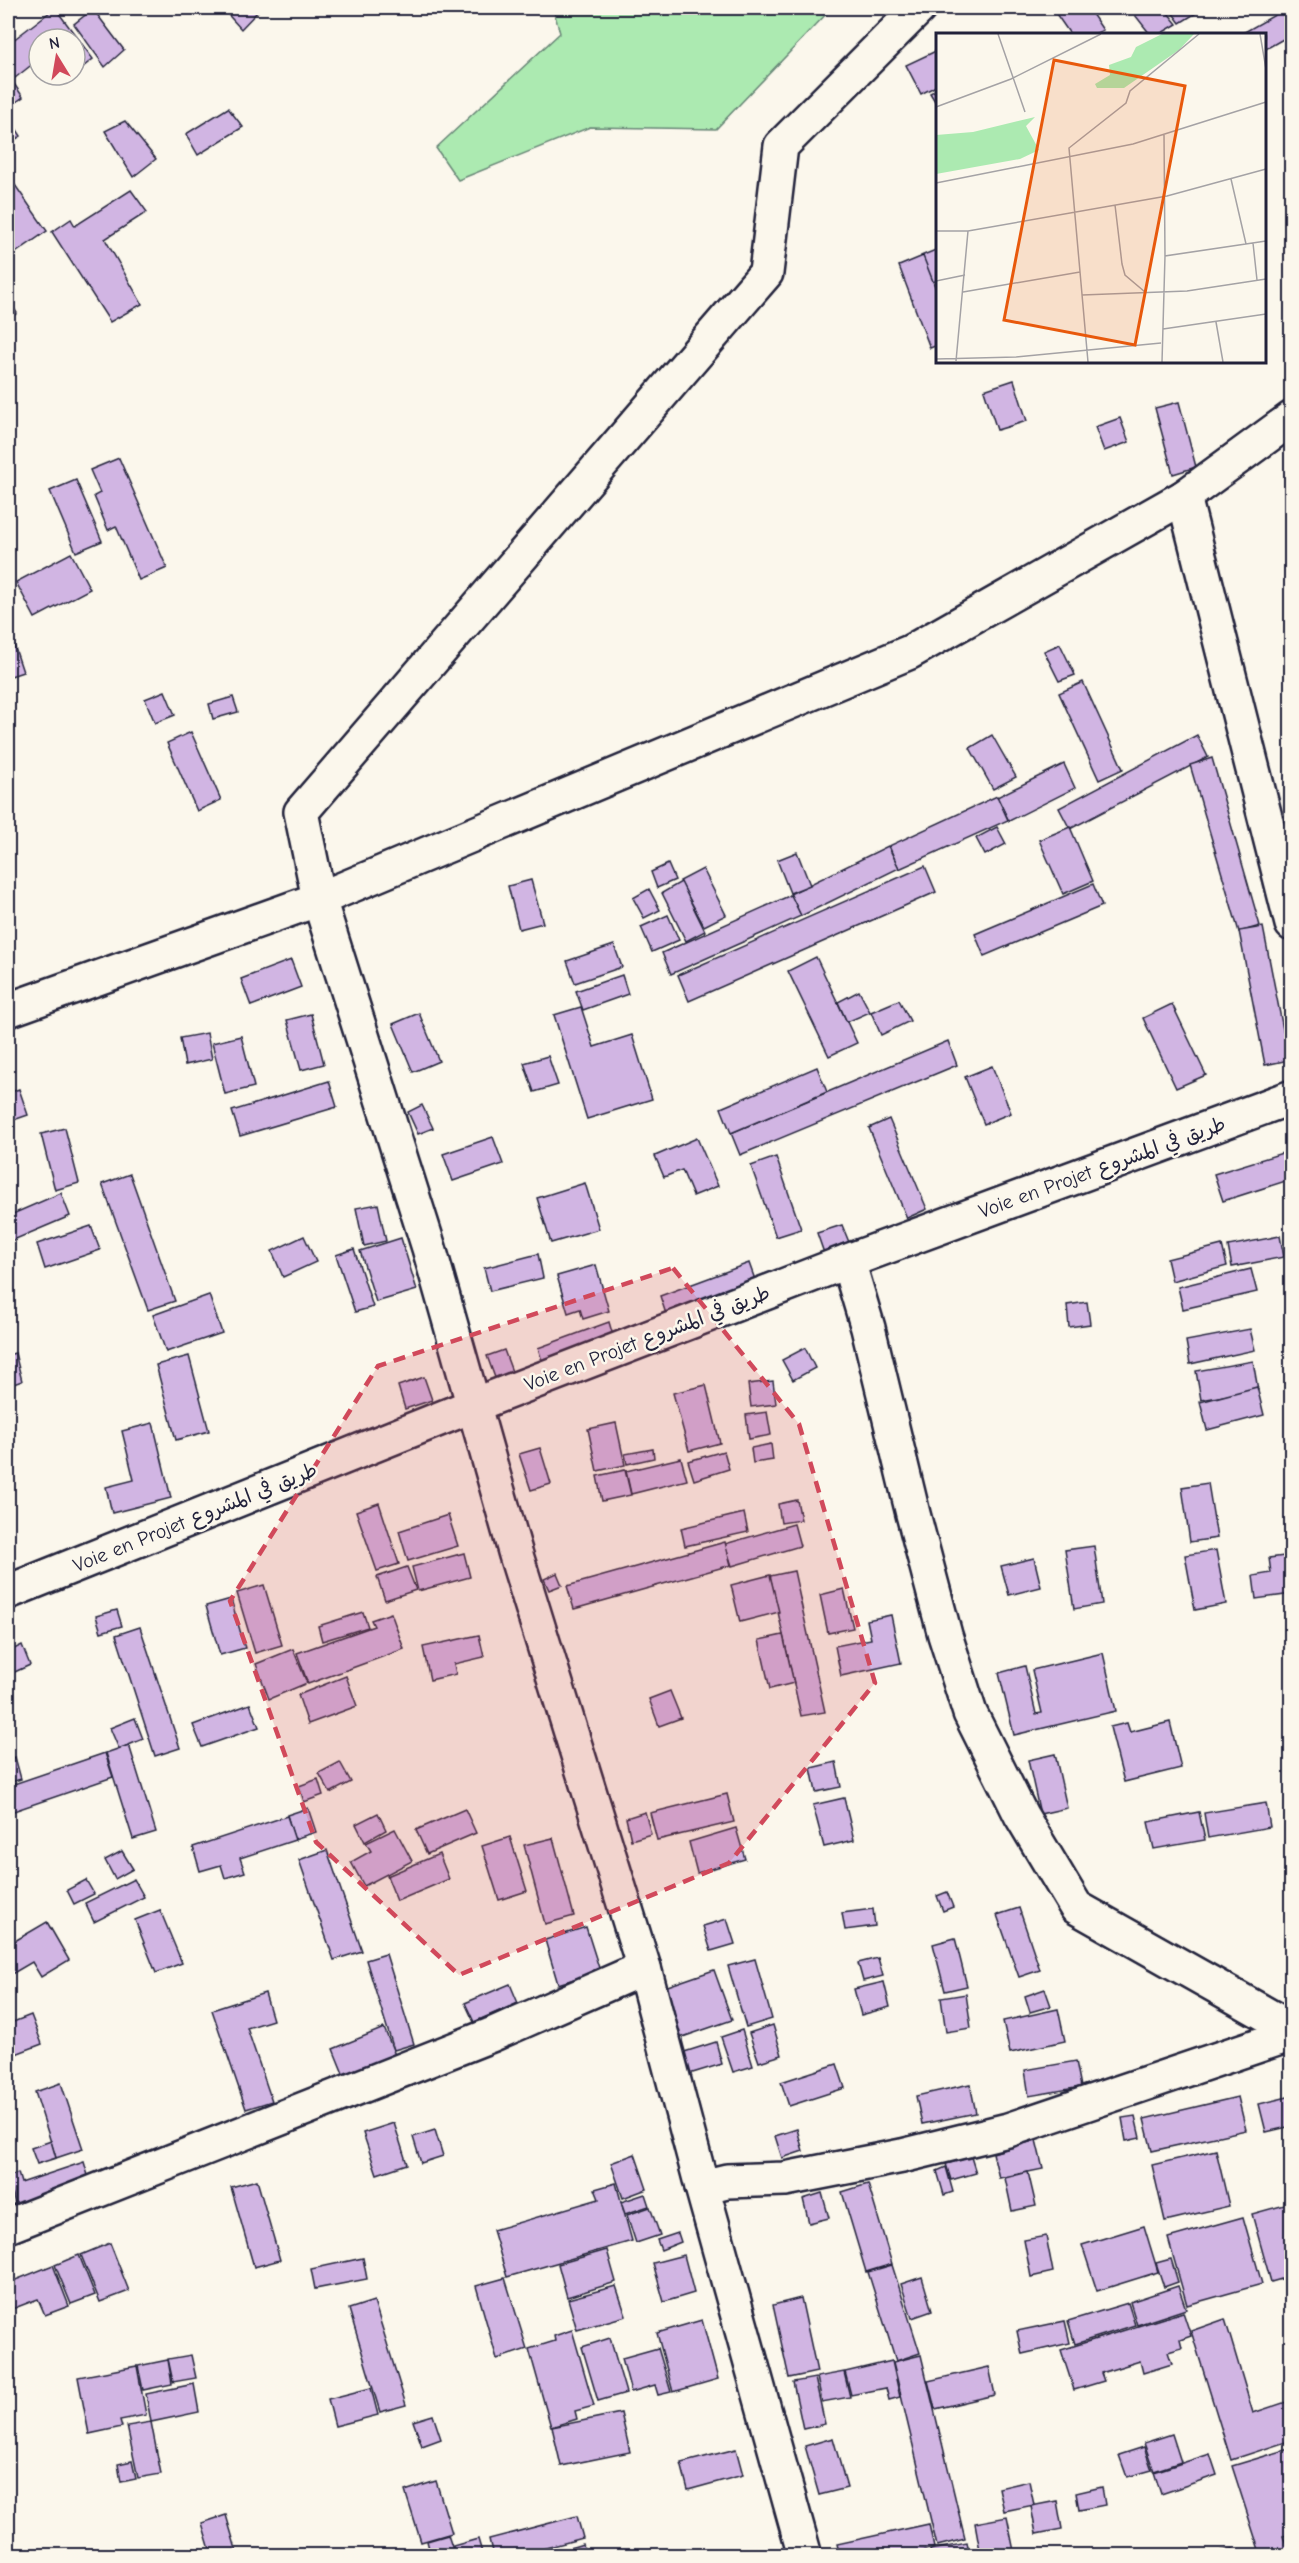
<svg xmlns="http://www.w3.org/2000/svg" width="1299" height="2563" viewBox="0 0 1299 2563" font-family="'Comic Neue','Playpen Sans Arabic',sans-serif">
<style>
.green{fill:#aceab1;stroke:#678676;stroke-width:1.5}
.building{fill:#d1b5e3;stroke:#22223b;stroke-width:1.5}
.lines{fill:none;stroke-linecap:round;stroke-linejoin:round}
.minor-casing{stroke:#22223b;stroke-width:38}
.minor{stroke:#fbf7ec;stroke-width:33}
.marked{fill:#d1495b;fill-opacity:0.2;stroke:#d1495b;stroke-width:4.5;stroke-dasharray:12 8;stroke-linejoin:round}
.labels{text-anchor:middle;stroke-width:5;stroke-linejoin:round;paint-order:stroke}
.street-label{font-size:20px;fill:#22223b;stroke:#fbf7ec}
.inset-road{fill:none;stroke:#a4a2a5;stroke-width:1.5}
.view{fill:#e8590c;fill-opacity:0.15;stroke:#e8590c;stroke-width:3}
.inset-edge{fill:none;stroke:#22223b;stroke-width:3}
</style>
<rect width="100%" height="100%" fill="#fbf7ec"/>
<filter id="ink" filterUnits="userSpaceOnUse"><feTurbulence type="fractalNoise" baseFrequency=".0167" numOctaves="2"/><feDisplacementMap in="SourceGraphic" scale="12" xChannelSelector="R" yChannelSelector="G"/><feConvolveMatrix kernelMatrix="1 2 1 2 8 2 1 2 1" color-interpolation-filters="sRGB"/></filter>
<g filter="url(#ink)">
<polygon class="green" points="553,8 832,8 716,129 590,127 458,180 436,148 560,33"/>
<g class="building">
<polygon points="55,8 93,59 75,73 75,39 39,39 39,59 15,78 8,68 8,44"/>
<polygon points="226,8 261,8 241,29 223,9"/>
<polygon points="1052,8 1088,8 1103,30 1095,34 1070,34"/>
<polygon points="1146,8 1164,8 1177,24 1160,34 1150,34 1135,15"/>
<polygon points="1169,8 1199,8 1201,10 1180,23"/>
<polygon points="1287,8 1292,8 1292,34 1264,50 1264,34 1241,34"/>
<polygon points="93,9 124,50 105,67 74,24"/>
<polygon points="938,50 938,85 921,94 906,65"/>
<polygon points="8,75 23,97 8,108"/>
<polygon points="938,89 938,106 930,93"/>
<polygon points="228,108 243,127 198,155 186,134"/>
<polygon points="8,116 21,136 8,144"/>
<polygon points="125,121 156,159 133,177 105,131"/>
<polygon points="8,175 47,231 8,258"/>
<polygon points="131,190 147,212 105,239 142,304 110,322 52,232 71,219 75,226"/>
<polygon points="938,249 938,280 933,282 921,256"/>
<polygon points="923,256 938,294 938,345 930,348 899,266"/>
<polygon points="8,299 17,313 8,320"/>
<polygon points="1014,380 1027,421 997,430 984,390"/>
<polygon points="1179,402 1196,467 1173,474 1155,408"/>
<polygon points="1120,418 1129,442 1104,451 1095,427"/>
<polygon points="119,458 167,568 139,580 116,526 108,530 94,496 100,493 90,470"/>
<polygon points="76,480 102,541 76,552 50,491"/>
<polygon points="71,553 90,589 35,618 16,582"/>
<polygon points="1060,644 1075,675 1059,681 1044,651"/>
<polygon points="14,645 23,672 8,677 8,648"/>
<polygon points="1083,682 1123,769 1099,780 1059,693"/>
<polygon points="165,691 175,715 155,723 145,699"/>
<polygon points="233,697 238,712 213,719 209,704"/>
<polygon points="191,732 221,800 197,811 167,743"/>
<polygon points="992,735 1016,777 993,789 970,748"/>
<polygon points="1197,735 1208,757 1070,829 1059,808"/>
<polygon points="1212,758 1260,926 1239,932 1190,765"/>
<polygon points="1064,764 1075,788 1009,821 997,797"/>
<polygon points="997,796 1008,820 899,869 889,846"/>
<polygon points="997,827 1006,844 985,855 976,838"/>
<polygon points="1070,827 1093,881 1063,894 1039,840"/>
<polygon points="888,846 899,868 801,916 790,894"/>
<polygon points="797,852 810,885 790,893 777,860"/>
<polygon points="668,864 675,880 657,888 651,872"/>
<polygon points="925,866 936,892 689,1001 678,975"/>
<polygon points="703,869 726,915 704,926 680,881"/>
<polygon points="531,880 543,923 519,929 508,886"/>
<polygon points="681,882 705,931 686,941 662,893"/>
<polygon points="1093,884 1102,906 984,956 975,934"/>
<polygon points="649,889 660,910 644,918 633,898"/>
<polygon points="791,895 801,916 671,974 662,953"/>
<polygon points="668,915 679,940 652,952 641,927"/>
<polygon points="1263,927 1289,1060 1265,1065 1239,931"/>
<polygon points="614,945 622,967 575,983 567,961"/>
<polygon points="816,957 857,1043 829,1056 788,971"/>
<polygon points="291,960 301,987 251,1006 241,979"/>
<polygon points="622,975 628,994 583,1010 576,991"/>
<polygon points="859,991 870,1012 847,1022 838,1002"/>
<polygon points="899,1000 910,1021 881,1035 871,1012"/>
<polygon points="1172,1004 1206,1075 1176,1088 1143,1018"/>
<polygon points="581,1007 594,1047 632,1035 652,1099 587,1119 554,1015"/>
<polygon points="419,1013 439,1061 413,1072 393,1024"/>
<polygon points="311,1014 324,1064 301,1070 287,1020"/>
<polygon points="207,1033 212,1059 185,1065 180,1038"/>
<polygon points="241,1036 254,1087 225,1094 212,1043"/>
<polygon points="948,1041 957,1065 740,1155 731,1133"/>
<polygon points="548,1056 558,1085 534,1092 524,1063"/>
<polygon points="992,1066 1011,1113 984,1124 965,1077"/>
<polygon points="817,1067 827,1092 731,1133 721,1108"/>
<polygon points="329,1081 337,1107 240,1136 232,1111"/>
<polygon points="19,1089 28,1115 8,1122 8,1093"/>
<polygon points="422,1105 433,1128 418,1134 408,1112"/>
<polygon points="889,1119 927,1209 907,1218 869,1128"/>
<polygon points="65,1128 79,1183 55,1190 41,1134"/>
<polygon points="493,1137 503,1164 453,1181 443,1154"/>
<polygon points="697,1138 718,1186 693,1196 682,1170 664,1177 655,1156"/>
<polygon points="1292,1150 1292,1179 1223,1201 1214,1174"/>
<polygon points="776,1157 801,1229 776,1237 751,1166"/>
<polygon points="130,1174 175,1301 148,1310 102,1184"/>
<polygon points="585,1183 599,1229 551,1243 537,1198"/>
<polygon points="61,1193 70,1216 11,1241 8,1232 8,1216"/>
<polygon points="378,1204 386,1241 364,1246 356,1208"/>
<polygon points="842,1225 851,1247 825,1256 817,1233"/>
<polygon points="91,1226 100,1250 45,1269 37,1244"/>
<polygon points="304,1236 316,1262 283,1277 272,1251"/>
<polygon points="1280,1236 1284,1257 1232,1267 1228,1246"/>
<polygon points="401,1238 417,1290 376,1302 360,1251"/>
<polygon points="1222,1245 1227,1266 1172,1281 1167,1259"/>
<polygon points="354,1249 373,1307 355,1312 336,1255"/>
<polygon points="538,1254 543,1278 490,1291 484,1268"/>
<polygon points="749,1263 758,1288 668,1320 660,1296"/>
<polygon points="596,1265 609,1311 583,1319 580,1309 568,1313 557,1276"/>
<polygon points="1251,1269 1257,1292 1183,1309 1178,1287"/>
<polygon points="209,1295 222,1333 166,1352 153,1315"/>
<polygon points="1087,1302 1090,1324 1069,1327 1067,1305"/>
<polygon points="609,1322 614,1339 543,1364 538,1348"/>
<polygon points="1250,1329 1255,1350 1190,1364 1186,1341"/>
<polygon points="805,1348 815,1368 793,1380 782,1360"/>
<polygon points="504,1350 514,1377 497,1383 487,1356"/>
<polygon points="15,1353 22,1381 8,1386 8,1355"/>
<polygon points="189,1356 209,1431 176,1440 156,1365"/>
<polygon points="1253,1361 1258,1390 1201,1400 1196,1371"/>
<polygon points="424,1377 432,1400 405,1409 398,1386"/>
<polygon points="773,1381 776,1404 751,1407 748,1384"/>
<polygon points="706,1385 720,1443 689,1451 673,1393"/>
<polygon points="1257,1387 1264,1415 1207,1430 1200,1402"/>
<polygon points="767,1412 771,1435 749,1439 746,1415"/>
<polygon points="153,1423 171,1498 112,1513 106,1487 134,1480 122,1431"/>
<polygon points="616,1423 625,1465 597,1471 588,1429"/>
<polygon points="771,1444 773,1460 753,1463 751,1448"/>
<polygon points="540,1448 551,1484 531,1490 519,1454"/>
<polygon points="653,1449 654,1458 627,1464 625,1454"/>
<polygon points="724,1451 729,1469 694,1480 688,1461"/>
<polygon points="681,1458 687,1480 631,1494 626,1471"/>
<polygon points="625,1470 631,1495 602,1501 597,1476"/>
<polygon points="1208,1483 1217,1538 1190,1542 1182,1487"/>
<polygon points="797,1500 801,1520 781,1523 778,1504"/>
<polygon points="379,1503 399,1564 377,1571 356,1511"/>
<polygon points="744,1513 748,1532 685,1546 681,1528"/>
<polygon points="448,1515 458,1546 408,1561 399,1531"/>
<polygon points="794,1524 800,1546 732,1566 725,1544"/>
<polygon points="725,1542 731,1565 574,1609 567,1586"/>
<polygon points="1094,1546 1102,1604 1074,1609 1065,1550"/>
<polygon points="1216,1550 1226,1604 1195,1610 1185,1555"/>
<polygon points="464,1553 470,1577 418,1591 412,1567"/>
<polygon points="1292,1555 1292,1594 1256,1599 1253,1576 1271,1573 1269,1558"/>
<polygon points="1034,1558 1041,1587 1009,1595 1001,1566"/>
<polygon points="407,1567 416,1590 385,1600 377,1577"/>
<polygon points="794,1571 825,1712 801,1716 770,1576"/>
<polygon points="557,1573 562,1585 549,1590 544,1579"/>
<polygon points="770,1575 779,1612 740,1622 731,1585"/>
<polygon points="264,1585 282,1645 255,1653 237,1593"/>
<polygon points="844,1589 853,1628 828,1633 820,1595"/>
<polygon points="231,1599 245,1648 220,1655 206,1606"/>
<polygon points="117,1610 122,1626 101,1632 96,1616"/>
<polygon points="363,1612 368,1627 322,1641 318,1626"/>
<polygon points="391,1613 404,1649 308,1684 297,1653 374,1626 371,1620"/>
<polygon points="891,1615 901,1663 841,1676 835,1646 871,1639 867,1620"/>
<polygon points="140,1627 180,1748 155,1756 116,1635"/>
<polygon points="479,1635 484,1657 454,1664 456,1674 430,1680 423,1647"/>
<polygon points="783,1635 794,1683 770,1689 759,1640"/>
<polygon points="22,1645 30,1665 8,1675 8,1652"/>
<polygon points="293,1649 307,1683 269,1699 256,1664"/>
<polygon points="1103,1653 1116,1711 1014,1735 999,1673 1025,1666 1036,1714 1042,1713 1032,1670"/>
<polygon points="346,1676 357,1706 308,1724 298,1695"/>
<polygon points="670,1691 681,1718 659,1726 649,1699"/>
<polygon points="250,1704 259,1727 202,1747 193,1725"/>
<polygon points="135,1718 143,1739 119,1749 110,1728"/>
<polygon points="1170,1722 1181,1768 1124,1782 1110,1727 1127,1723 1130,1732"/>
<polygon points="129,1745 156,1832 133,1839 106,1753"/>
<polygon points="105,1753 113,1777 8,1813 8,1786"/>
<polygon points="1055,1754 1067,1808 1040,1814 1028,1760"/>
<polygon points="15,1757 21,1779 8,1783 8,1760"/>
<polygon points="340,1762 351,1782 330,1793 319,1773"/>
<polygon points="836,1762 841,1787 816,1792 811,1768"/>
<polygon points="318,1779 323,1795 304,1802 299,1786"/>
<polygon points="727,1794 734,1822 657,1840 650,1813"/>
<polygon points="844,1798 854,1840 824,1847 813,1805"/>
<polygon points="1266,1803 1270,1827 1208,1838 1204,1813"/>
<polygon points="308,1808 316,1832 294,1839 287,1815"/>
<polygon points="465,1809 476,1833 427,1854 416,1830"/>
<polygon points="645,1812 651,1834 631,1840 626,1818"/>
<polygon points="1199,1812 1205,1840 1154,1849 1148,1822"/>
<polygon points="378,1813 386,1830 365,1842 356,1824"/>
<polygon points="287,1816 295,1840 240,1858 245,1872 225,1878 221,1865 200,1871 193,1847"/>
<polygon points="736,1828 745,1859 697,1873 689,1842"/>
<polygon points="395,1829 412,1861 364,1886 351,1862 371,1851 366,1843"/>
<polygon points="510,1837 527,1891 499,1900 482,1846"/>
<polygon points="553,1838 574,1916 545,1924 524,1845"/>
<polygon points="327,1850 362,1951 334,1960 299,1860"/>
<polygon points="122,1851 133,1869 115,1879 105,1860"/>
<polygon points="439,1854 449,1879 397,1901 387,1876"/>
<polygon points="134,1879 144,1897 94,1922 85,1903"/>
<polygon points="86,1880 94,1894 74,1904 67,1890"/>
<polygon points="947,1892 953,1907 943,1911 937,1896"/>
<polygon points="1019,1908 1040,1970 1019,1977 997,1915"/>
<polygon points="873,1909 875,1926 845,1930 842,1913"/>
<polygon points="160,1910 182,1963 156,1973 135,1920"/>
<polygon points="727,1919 735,1944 711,1951 703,1926"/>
<polygon points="47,1922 69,1960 41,1977 32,1962 10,1975 8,1945"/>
<polygon points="586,1927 600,1971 558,1984 545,1940"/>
<polygon points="955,1938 967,1986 945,1991 933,1944"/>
<polygon points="386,1954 414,2044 394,2050 366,1960"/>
<polygon points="878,1958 883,1976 863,1981 858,1963"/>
<polygon points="755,1959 772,2019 746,2027 728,1966"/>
<polygon points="714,1970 732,2020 674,2040 656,1990"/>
<polygon points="884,1982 890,2007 861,2015 854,1989"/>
<polygon points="510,1984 518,2003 474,2022 465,2003"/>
<polygon points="1045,1989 1051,2006 1030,2012 1025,1996"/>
<polygon points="265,1993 273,2020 247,2028 272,2101 246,2109 212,2010"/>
<polygon points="966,1994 971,2028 946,2032 941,1998"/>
<polygon points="1058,2009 1065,2041 1010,2053 1003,2021"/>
<polygon points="31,2015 42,2044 8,2057 8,2024"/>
<polygon points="773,2025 782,2055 759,2062 749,2033"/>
<polygon points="384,2028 395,2055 344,2076 333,2049"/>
<polygon points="742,2030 753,2066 733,2072 721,2037"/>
<polygon points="716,2042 722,2064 686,2075 678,2054"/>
<polygon points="1076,2061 1081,2087 1029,2096 1025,2070"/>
<polygon points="837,2064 845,2088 789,2106 781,2082"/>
<polygon points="61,2083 83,2149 56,2158 35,2092"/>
<polygon points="970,2084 976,2113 922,2124 916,2096"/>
<polygon points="1292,2096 1292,2126 1266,2132 1259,2104"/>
<polygon points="1238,2097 1246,2130 1152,2151 1144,2119"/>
<polygon points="1135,2116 1140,2138 1126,2141 1122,2118"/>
<polygon points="394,2123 407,2164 377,2174 363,2133"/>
<polygon points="797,2129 803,2151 782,2158 775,2136"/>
<polygon points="435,2130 443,2156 421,2163 413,2137"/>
<polygon points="1036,2140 1043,2169 999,2178 993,2153"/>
<polygon points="51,2141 56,2158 37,2164 31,2148"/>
<polygon points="1216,2150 1229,2206 1165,2221 1152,2165"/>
<polygon points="635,2154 647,2189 623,2198 611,2163"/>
<polygon points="971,2157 976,2173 951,2180 946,2164"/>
<polygon points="84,2162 90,2182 16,2207 8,2177 18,2173 21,2183"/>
<polygon points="946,2167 953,2192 944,2195 937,2171"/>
<polygon points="1028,2172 1036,2206 1012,2211 1005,2178"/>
<polygon points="257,2180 280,2260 254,2267 231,2187"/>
<polygon points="616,2183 632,2241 507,2277 493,2230 599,2199 595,2189"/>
<polygon points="868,2184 892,2264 866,2272 842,2192"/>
<polygon points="822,2193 829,2218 809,2223 803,2199"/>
<polygon points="645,2194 649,2206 625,2214 621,2202"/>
<polygon points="1292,2203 1292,2276 1271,2282 1252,2214"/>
<polygon points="650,2207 660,2235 636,2243 627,2215"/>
<polygon points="1243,2217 1262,2284 1187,2305 1168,2238"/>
<polygon points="1144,2226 1158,2272 1097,2291 1082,2245"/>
<polygon points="678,2233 681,2242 661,2250 657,2240"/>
<polygon points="1046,2236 1053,2272 1031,2277 1024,2240"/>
<polygon points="110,2243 129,2291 100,2302 81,2255"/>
<polygon points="607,2250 616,2282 567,2297 558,2264"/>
<polygon points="79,2255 95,2295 71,2304 55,2265"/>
<polygon points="684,2255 694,2293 664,2302 653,2263"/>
<polygon points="363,2258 367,2279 315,2289 311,2269"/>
<polygon points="1171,2259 1178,2282 1164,2287 1156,2263"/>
<polygon points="53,2265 69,2306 45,2315 38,2299 12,2309 8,2297 8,2283"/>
<polygon points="892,2265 920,2353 896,2361 868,2272"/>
<polygon points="922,2277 932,2311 912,2318 901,2284"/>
<polygon points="505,2278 527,2349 497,2359 476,2286"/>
<polygon points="616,2286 626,2316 577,2330 568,2299"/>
<polygon points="1178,2286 1186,2309 1137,2325 1130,2302"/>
<polygon points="801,2298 817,2372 789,2378 773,2305"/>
<polygon points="374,2301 406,2405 380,2412 349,2309"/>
<polygon points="1128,2303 1135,2325 1075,2344 1068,2321"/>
<polygon points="1183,2312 1191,2336 1180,2340 1182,2348 1168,2352 1172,2364 1143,2373 1140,2361 1101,2373 1104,2381 1074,2390 1061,2350"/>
<polygon points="1225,2319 1253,2413 1292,2400 1292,2440 1231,2460 1191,2331"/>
<polygon points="702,2320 718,2379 673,2392 657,2333"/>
<polygon points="1065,2321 1070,2343 1022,2354 1017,2331"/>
<polygon points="572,2330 594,2406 575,2411 577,2419 551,2427 529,2349 555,2341 554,2336"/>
<polygon points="610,2338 626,2393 598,2401 582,2347"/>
<polygon points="658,2348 671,2392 658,2395 655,2385 631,2392 622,2358"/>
<polygon points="191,2355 196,2378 173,2382 168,2359"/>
<polygon points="921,2355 965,2539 937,2546 893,2362"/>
<polygon points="168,2360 172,2384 143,2390 138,2366"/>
<polygon points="892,2361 900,2397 889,2400 886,2388 851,2395 845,2372"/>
<polygon points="137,2366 146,2415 120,2420 122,2427 89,2434 78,2377"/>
<polygon points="989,2367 995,2395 935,2409 928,2381"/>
<polygon points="844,2372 850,2397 822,2402 817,2377"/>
<polygon points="815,2378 825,2424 803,2429 793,2382"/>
<polygon points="194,2384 199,2412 151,2422 146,2394"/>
<polygon points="371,2388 378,2415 335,2426 328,2399"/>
<polygon points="621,2413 630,2452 561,2466 552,2427"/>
<polygon points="433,2415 441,2439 422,2446 413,2421"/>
<polygon points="151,2422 161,2474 138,2478 127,2426"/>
<polygon points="1172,2434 1181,2462 1154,2471 1144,2443"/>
<polygon points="833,2438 847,2488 819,2495 805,2446"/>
<polygon points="1144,2447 1152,2470 1127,2477 1119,2455"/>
<polygon points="1292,2448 1292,2534 1283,2536 1288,2549 1261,2556 1232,2466"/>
<polygon points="736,2449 743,2475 688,2490 681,2463"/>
<polygon points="1210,2454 1217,2475 1161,2494 1154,2472"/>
<polygon points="132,2461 136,2479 121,2482 118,2464"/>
<polygon points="436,2481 452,2533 421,2542 405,2491"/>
<polygon points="1029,2481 1034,2505 1004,2511 999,2488"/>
<polygon points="1102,2487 1105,2505 1079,2510 1076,2493"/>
<polygon points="1057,2501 1062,2529 1036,2534 1031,2506"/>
<polygon points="226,2515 238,2556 212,2556 202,2523"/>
<polygon points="577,2516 583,2538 516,2556 493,2556 489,2539"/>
<polygon points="1007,2517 1015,2556 981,2556 975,2523"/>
<polygon points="929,2524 934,2548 900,2556 840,2556 837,2544"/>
<polygon points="448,2535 455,2556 431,2556 427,2541"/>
<polygon points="478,2539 483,2556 455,2556 453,2546"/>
<polygon points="967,2543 970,2556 931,2556 930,2550"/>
<polygon points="583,2544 586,2556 554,2556 553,2553"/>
<polygon points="1233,2549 1234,2556 1204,2556 1204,2555"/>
<polygon points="550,2550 552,2556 537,2556 536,2554"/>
</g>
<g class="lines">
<g class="minor-casing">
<g id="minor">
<polyline points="1184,497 1292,924"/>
<polyline points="8,1010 319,899 910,652 1184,497 1292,418"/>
<polyline points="848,1261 868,1328 913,1514 945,1635 970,1713 1021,1815 1076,1907 1292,2029"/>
<polyline points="8,1592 474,1405 848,1261 1292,1097"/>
<polyline points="702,2187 727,2181 785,2179 902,2156 1008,2130 1292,2034"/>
<polyline points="8,2226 491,2035 644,1968"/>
<polyline points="805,2556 702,2187 644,1968 516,1555 429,1248 319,899 301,812 766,273 781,146 919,8"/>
</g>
</g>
<use href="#minor" class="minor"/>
</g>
</g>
<path class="marked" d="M673,1268L799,1424L875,1683L729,1863L459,1975L316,1842L230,1601L378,1366Z"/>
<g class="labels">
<g class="street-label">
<text transform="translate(1102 1167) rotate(-20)" y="7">Voie en Projet طريق في المشروع</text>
<text transform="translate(647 1338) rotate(-21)" y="7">Voie en Projet طريق في المشروع</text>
<text transform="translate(195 1517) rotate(-22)" y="7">Voie en Projet طريق في المشروع</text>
</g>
</g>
<g transform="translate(936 33)">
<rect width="330" height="330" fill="#fbf7ec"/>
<path d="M226,1H258L243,17L188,55H161L159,51L174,42L173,32L195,24L200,14ZM99,84L90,93L103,117L84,126L0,141V102L37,99Z" fill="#aceab1"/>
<path class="inset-road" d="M62,1L89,79M324,1L330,36M0,74L75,46L165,1M228,101L229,223M295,146L310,211M0,150L197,111L330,69M179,172L186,231L189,242L209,259M0,198H32L231,163L330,136M317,210L321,247M0,248L29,242M27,259L144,239M146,262L251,258L330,246M280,289L287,329M227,296L330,281M0,326L80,324L225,310M20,328L32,198M152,329L133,115L190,70L194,58L263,1M226,329L229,223L330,208"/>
<path class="view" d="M118,27L249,53L199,312L68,287Z"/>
<rect width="330" height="330" class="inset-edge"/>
</g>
<rect width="1299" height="2563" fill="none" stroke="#fbf7ec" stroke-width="30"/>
<rect x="15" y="15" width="1269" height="2533" fill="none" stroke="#22223b" stroke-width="2" filter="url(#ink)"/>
<g transform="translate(57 57) rotate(349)"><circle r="28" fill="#fbf7ec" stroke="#a4a2a5" stroke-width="1.5"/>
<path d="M0-4.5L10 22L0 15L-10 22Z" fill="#d1495b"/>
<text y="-9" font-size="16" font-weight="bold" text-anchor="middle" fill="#22223b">N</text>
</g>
</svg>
